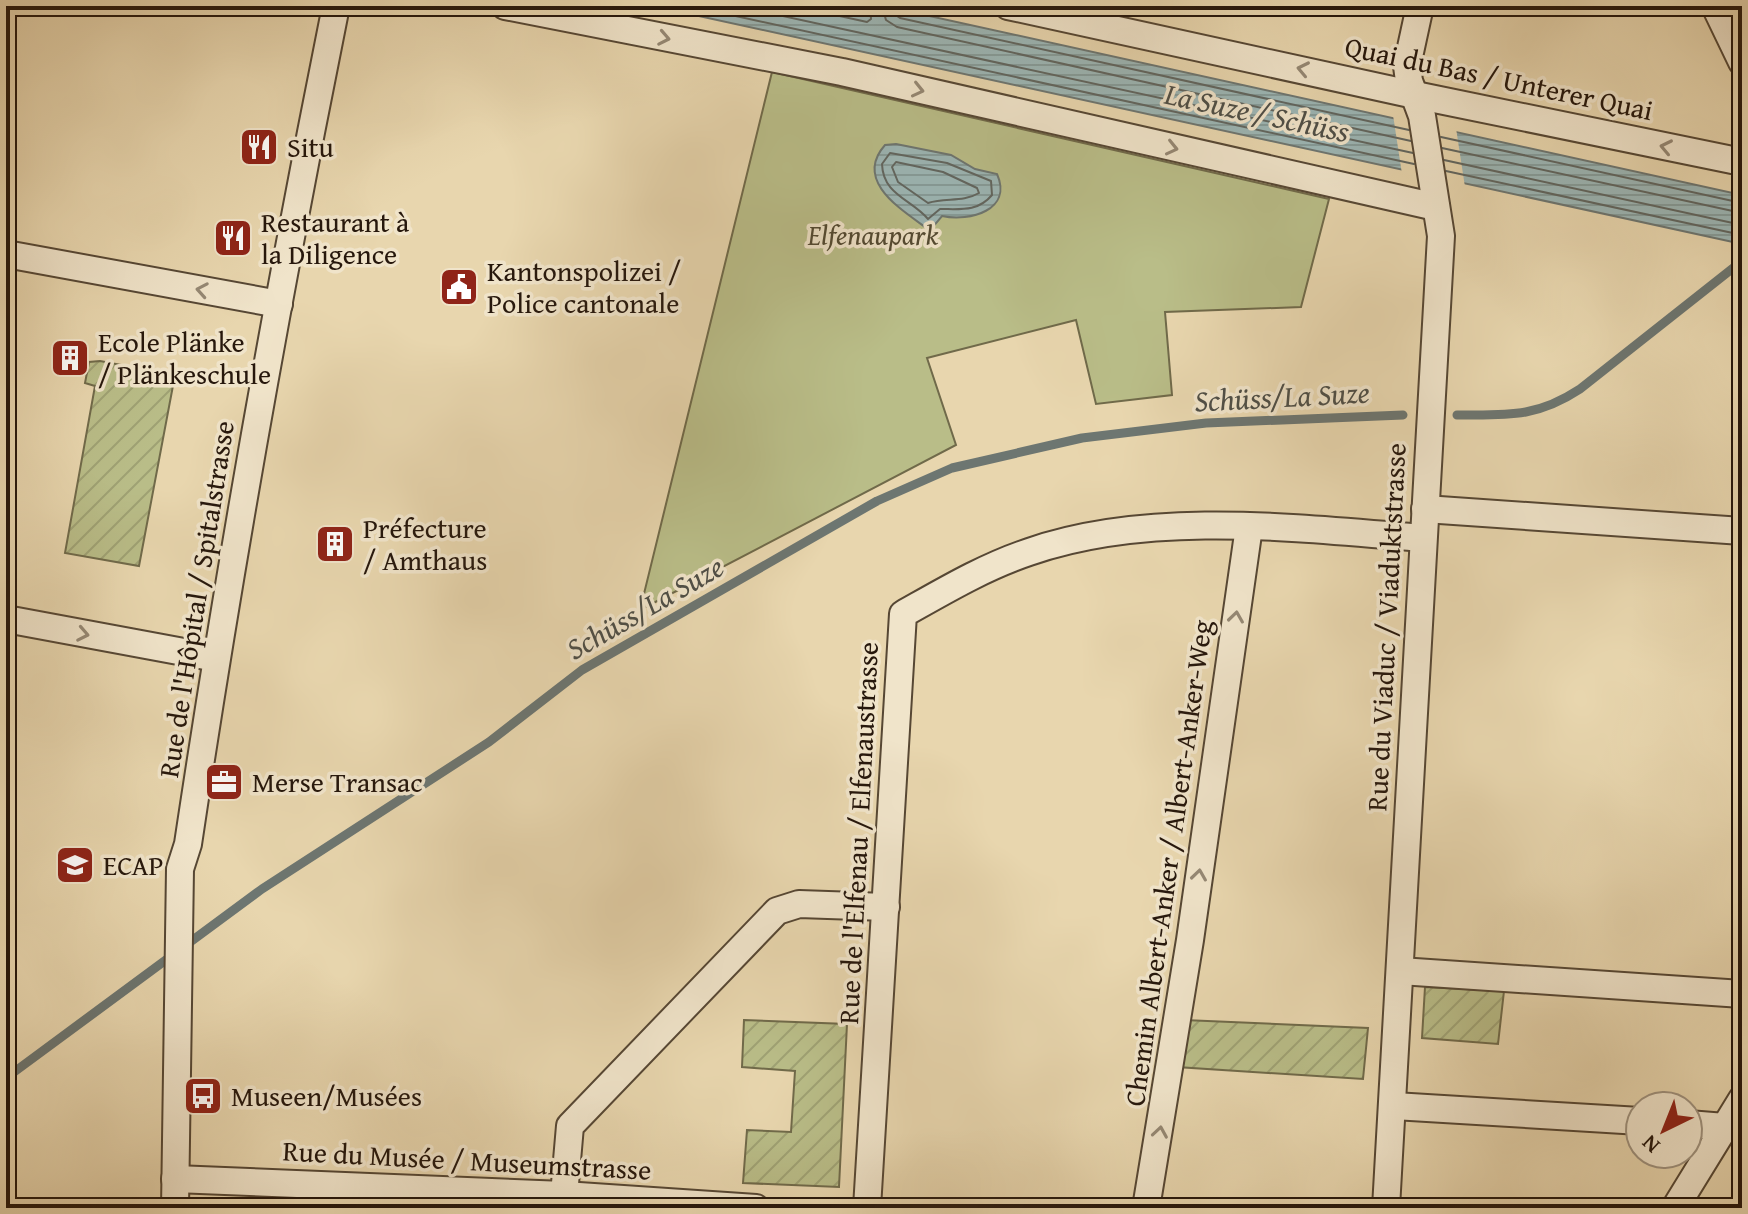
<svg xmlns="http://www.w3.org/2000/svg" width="1748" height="1214" viewBox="0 0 1748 1214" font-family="'Gentium Book Plus',serif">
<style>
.park{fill:#b9bd88;stroke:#706a4a;stroke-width:2}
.garden{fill:url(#garden-furrows);stroke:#706a4a;stroke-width:2}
.water{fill:url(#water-rules);stroke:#6d7671;stroke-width:2}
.pier{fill:#e8d6ae}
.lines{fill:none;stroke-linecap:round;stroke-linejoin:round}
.shore{stroke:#616660;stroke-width:2}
.stream{stroke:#6d7671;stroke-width:9}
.minor-casing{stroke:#564734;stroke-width:30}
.minor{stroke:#f0e4ca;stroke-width:26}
.oneway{stroke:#958874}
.labels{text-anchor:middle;stroke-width:7;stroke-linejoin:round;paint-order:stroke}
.street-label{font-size:28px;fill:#26170c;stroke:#f0e4ca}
.poi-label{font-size:28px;fill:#26170c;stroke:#f0e4ca;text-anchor:start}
.park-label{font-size:28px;font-style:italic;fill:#524931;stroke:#f0e4ca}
.water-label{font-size:30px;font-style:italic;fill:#4f4f47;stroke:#f0e4ca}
</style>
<defs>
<pattern id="garden-furrows" width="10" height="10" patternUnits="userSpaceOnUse" patternTransform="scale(2)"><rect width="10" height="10" fill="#b9bd88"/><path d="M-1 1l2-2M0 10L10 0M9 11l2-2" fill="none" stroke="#9fa274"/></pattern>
<pattern id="water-rules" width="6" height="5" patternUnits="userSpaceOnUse" patternTransform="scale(2)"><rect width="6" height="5" fill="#9cb6b5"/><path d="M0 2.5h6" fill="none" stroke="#869c9a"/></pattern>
</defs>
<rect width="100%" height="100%" fill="#e8d6ae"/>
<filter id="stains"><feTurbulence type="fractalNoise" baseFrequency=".0025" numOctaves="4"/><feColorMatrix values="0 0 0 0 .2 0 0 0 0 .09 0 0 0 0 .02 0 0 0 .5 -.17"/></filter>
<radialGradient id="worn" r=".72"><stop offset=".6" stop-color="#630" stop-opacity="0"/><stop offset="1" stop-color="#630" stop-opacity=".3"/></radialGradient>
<polygon class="park" points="772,72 1329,199 1301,307 1165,312 1172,395 1096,404 1076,320 927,358 956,445 640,610"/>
<g class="garden">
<polygon points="100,361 175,375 139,566 65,553 95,386 85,383 89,362"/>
<polygon points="1425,987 1504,991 1498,1044 1422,1038"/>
<polygon points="744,1020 847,1024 839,1187 743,1183 747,1130 791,1132 795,1071 742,1067"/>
<polygon points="1184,1020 1368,1028 1363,1079 1177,1067"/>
</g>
<g class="water">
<polygon points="653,6 884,6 1742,195 1742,244"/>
<path d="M896,144L951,155L975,169L997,174C1013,210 970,222 942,216L932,228L925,227C899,208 854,180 885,145Z"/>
</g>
<polygon class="pier" points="1393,115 1456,128 1465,187 1402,174"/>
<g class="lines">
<g class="shore">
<polyline points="690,6 1414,164"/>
<polyline points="737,6 1413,153"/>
<polyline points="794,6 867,22 871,19 870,6"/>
<polyline points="882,6 886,20 897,27 1411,141"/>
<polyline points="892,6 894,14 900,18 1409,130"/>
<polyline points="1441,137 1742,203"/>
<polyline points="1442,148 1742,213"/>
<path d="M890,153L947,163L991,181L992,195C978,212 960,209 940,209L928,219C911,199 883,195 882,164Z"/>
<polyline points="1444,160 1742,225"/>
<path d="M896,162L943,172L977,188L979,193C962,203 946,197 928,203L898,182L892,167Z"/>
<polyline points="1446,171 1742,235"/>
</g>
<g class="stream">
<path d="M1457,415C1507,415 1536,418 1580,389L1742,261"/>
<polyline points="6,1078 262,889 489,742 582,670 877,501 952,468 1082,438 1206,423 1403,415"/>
</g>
<g class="minor-casing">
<g id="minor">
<polyline points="505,6 842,72 1436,207"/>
<polyline points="1008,6 1415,95 1742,162"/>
<polyline points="1715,6 1742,62"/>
<polyline points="6,254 279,304"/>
<polyline points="1425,509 1742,531"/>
<polyline points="6,619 216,658"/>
<polyline points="1400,971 1742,994"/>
<polyline points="1394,1106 1640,1121"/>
<polyline points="1688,1124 1725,1127"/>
<polyline points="175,1179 564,1195 756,1208"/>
<polyline points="564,1195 570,1126 777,911 799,904 886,907"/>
<path d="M175,1208L180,869L188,844C230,564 280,284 336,6"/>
<path d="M867,1208L903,614C944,591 984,567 1029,552C1149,510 1298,528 1423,538"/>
<polyline points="1146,1208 1190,940 1249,527"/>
<polyline points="1386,1208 1441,236 1422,116 1409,81 1407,66 1420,6"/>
<polyline points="1675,1208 1742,1099"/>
</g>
</g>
<use href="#minor" class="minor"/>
</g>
<defs><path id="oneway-chevron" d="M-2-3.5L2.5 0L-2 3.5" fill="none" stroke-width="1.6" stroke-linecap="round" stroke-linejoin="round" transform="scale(2)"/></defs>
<g class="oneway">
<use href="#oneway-chevron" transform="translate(664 38) rotate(11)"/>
<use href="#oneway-chevron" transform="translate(1303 69) rotate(-168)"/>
<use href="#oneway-chevron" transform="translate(918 90) rotate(13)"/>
<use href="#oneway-chevron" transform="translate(1666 147) rotate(-168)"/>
<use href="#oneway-chevron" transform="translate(1172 148) rotate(13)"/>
<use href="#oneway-chevron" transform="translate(202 290) rotate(-170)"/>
<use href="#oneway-chevron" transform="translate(1236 617) rotate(-82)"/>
<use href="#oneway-chevron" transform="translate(83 634) rotate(11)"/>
<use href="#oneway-chevron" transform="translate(1199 875) rotate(-82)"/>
<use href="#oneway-chevron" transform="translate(1160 1132) rotate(-81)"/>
</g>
<defs>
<g id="restaurant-square" transform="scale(2)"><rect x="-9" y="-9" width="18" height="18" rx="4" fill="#8f2418" stroke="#f0e4ca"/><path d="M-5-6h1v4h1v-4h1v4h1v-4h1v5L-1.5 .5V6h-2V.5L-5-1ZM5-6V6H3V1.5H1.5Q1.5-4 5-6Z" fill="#fff"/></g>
<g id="civic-square" transform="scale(2)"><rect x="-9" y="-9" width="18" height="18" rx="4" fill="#8f2418" stroke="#f0e4ca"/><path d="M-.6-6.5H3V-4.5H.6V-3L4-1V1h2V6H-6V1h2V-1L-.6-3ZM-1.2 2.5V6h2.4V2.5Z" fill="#fff"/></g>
<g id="building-square" transform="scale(2)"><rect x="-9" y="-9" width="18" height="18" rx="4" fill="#8f2418" stroke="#f0e4ca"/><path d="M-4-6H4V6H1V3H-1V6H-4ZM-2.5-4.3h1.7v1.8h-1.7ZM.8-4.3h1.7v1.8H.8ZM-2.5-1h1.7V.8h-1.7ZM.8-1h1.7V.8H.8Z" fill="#fff"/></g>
<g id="office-square" transform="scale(2)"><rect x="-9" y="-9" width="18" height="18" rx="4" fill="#8f2418" stroke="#f0e4ca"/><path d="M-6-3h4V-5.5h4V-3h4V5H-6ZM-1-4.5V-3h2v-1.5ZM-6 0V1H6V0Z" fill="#fff"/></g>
<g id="school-square" transform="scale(2)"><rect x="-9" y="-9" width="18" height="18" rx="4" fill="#8f2418" stroke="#f0e4ca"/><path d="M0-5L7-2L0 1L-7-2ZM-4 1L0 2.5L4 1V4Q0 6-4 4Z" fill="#fff"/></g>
<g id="bus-square" transform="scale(2)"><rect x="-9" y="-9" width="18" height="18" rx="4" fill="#8f2418" stroke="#f0e4ca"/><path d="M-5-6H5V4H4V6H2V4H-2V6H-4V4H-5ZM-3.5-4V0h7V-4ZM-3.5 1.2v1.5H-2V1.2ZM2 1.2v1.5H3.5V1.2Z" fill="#fff"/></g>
</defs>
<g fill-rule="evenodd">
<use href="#restaurant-square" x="259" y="147"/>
<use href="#restaurant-square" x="233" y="238"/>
<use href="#civic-square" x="459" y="287"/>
<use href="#building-square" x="70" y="358"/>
<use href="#building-square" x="335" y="544"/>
<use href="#office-square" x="224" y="782"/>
<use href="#school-square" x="75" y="865"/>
<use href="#bus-square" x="203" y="1096"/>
</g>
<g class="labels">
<g class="street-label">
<text transform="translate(1499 78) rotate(12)" y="10">Quai du Bas / Unterer Quai</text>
<text transform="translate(196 599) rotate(-81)" y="10">Rue de l'Hôpital / Spitalstrasse</text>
<text transform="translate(1386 627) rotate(-87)" y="10">Rue du Viaduc / Viaduktstrasse</text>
<text transform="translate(858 833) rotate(-87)" y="10">Rue de l'Elfenau / Elfenaustrasse</text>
<text transform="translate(1168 863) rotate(-82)" y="10">Chemin Albert-Anker / Albert-Anker-Weg</text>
<text transform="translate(467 1160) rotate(3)" y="10">Rue du Musée / Museumstrasse</text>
</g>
<g class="poi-label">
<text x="287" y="157">Situ</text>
<text x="261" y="232">Restaurant à<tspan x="261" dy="32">la Diligence</tspan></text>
<text x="487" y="281">Kantonspolizei /<tspan x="487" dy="32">Police cantonale</tspan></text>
<text x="98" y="352">Ecole Plänke<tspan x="98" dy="32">/ Plänkeschule</tspan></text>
<text x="363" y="538">Préfecture<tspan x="363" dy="32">/ Amthaus</tspan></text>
<text x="252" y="792">Merse Transac</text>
<text x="103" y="875">ECAP</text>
<text x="231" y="1106">Museen/Musées</text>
</g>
<g class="park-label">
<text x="873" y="245">Elfenaupark</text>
</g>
<g class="water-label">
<text transform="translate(1257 113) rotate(12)" y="10">La Suze / Schüss</text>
<text transform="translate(1282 397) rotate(-3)" y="10">Schüss/La Suze</text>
<text transform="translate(645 608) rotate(-30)" y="10">Schüss/La Suze</text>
</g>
</g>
<rect width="1748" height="1214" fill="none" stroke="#e8d6ae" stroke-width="32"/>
<rect x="8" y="8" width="1732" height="1198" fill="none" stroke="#26170c" stroke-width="4"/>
<rect x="16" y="16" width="1716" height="1182" fill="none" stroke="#26170c" stroke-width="2"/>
<g transform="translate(1664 1130) rotate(223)"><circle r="38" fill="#f0e4ca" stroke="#9f927e" stroke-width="2"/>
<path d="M0-6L14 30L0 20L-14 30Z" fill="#8f2418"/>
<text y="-12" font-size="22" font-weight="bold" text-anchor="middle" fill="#26170c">N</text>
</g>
<rect width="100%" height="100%" filter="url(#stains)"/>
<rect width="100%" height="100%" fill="url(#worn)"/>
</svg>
